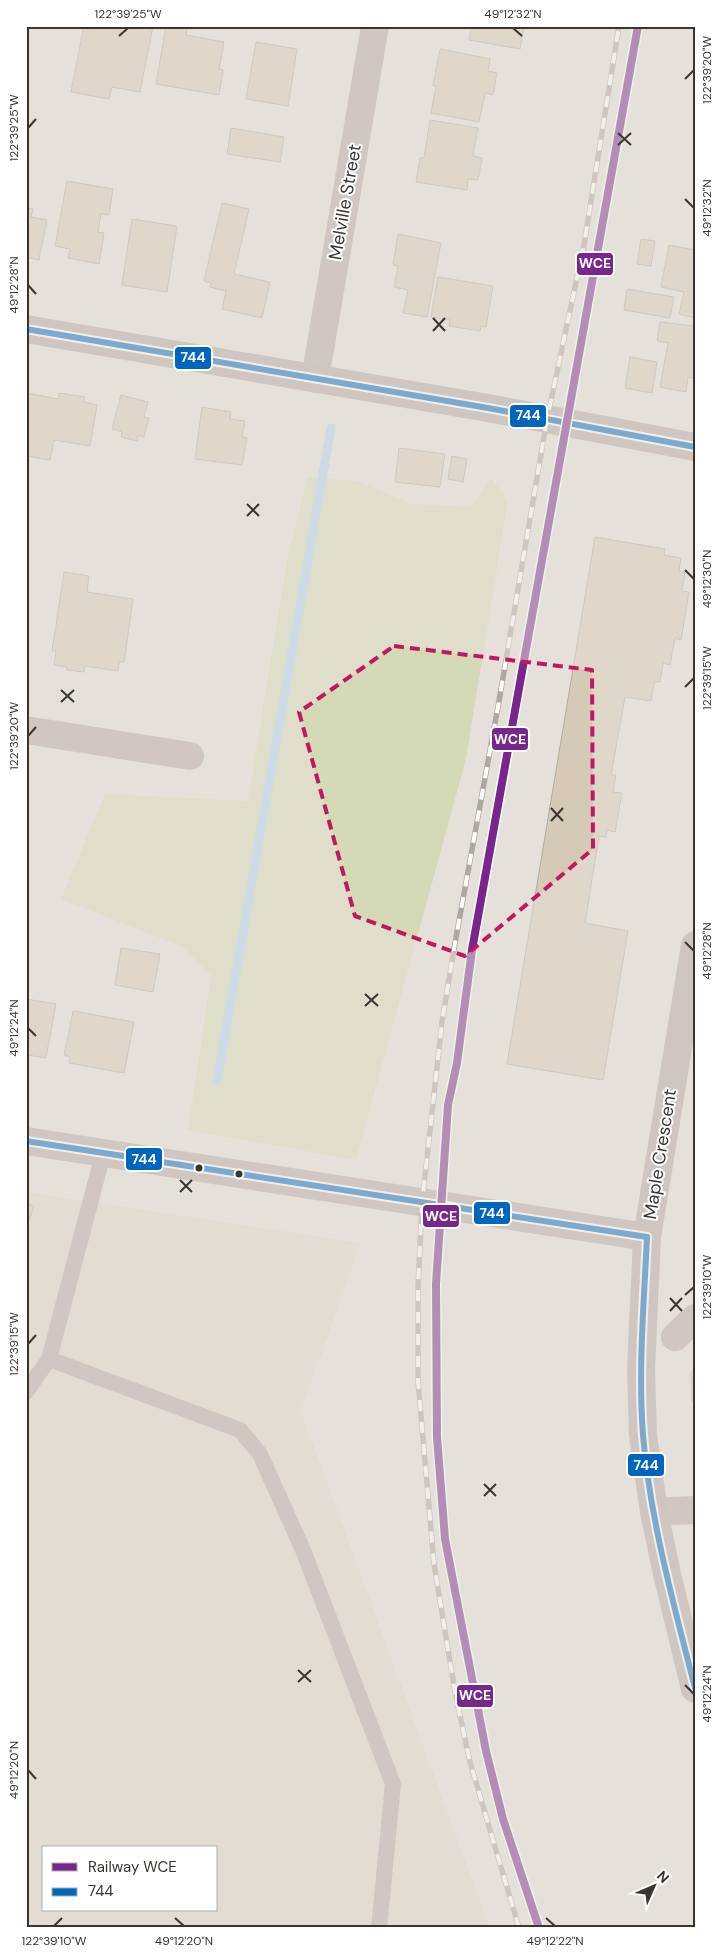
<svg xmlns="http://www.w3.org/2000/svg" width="721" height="1954" viewBox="0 0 721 1954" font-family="'DM Sans',sans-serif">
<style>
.built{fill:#ddd5c9;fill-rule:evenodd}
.green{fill:#d4d9b8}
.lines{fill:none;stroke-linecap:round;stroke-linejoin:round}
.stream{stroke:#b1d0f3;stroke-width:9}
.building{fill:#d4cab7;stroke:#aeaba6}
.lane{stroke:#b7a6a4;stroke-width:16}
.street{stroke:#b7a6a4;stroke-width:28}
.secondary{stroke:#b6a5a2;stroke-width:28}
.rail-casing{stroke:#afa5a1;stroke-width:5.5}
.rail{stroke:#fff;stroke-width:4;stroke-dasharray:11;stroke-linecap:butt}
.bus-1-casing{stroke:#fff;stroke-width:10}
.bus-1{stroke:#0065bd;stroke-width:6}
.rail-1-casing{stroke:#fff;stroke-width:11}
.rail-1{stroke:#77278b;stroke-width:8}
.marked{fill:none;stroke:#c2185b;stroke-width:4;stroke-dasharray:10 6;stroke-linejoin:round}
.ticks{fill:none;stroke:#383531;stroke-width:2}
.bus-dot{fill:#383531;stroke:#fff;stroke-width:2}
.labels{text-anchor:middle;stroke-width:4;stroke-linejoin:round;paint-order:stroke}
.street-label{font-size:18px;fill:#383531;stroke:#fff}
.line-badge{stroke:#fff;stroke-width:2}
.badge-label{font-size:14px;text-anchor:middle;font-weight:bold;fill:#fff}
.neatline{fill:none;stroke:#383531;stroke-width:2}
.ticks-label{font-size:12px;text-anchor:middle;fill:#383531}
</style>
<rect width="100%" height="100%" fill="#e5e1da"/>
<path class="built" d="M26,1192L361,1243L301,1411L490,1928H26ZM44,1848H216V1910H44Z"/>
<polygon class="green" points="308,477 356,481 412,504 472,507 491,478 508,501 466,759 356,1160 188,1130 211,976 181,946 61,899 105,794 248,801 287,560"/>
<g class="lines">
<polyline class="stream" points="217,1081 331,428"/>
</g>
<g class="building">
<polygon points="84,26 153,26 140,92 112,87 109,99 71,92"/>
<polygon points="166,26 187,28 186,35 224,42 219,69 223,70 219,95 156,84"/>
<polygon points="471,26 524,26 520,49 469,40"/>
<polygon points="256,42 297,49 288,106 246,99"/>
<polygon points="440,49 490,59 488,71 497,73 493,95 485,93 479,122 431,113 436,86 433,86"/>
<polygon points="430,120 478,128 473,156 482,158 478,180 468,179 467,190 416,182 420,158 424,158"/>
<polygon points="231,128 284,137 280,162 227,154"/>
<polygon points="67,181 113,189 109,215 101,214 98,232 104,233 99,264 68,258 70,249 55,246"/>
<polygon points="222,203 249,209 234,274 270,282 262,318 222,309 226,291 210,287 211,283 204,281"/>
<polygon points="26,208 33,209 31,217 47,220 39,260 26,257"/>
<polygon points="132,219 177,226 167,292 122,285"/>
<polygon points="398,234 441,243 427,317 403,313 408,290 394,287 398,266 393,265"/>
<polygon points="641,239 655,241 651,266 637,264"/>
<polygon points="669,245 695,250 695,318 679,314 684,292 661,287"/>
<polygon points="438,277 493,286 486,327 481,326 480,331 449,326 450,320 431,317"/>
<polygon points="627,289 674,297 670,318 624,310"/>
<polygon points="660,322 695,326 695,355 693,357 695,357 695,378 688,377 686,392 660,387 668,343 657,341"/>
<polygon points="630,357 657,362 652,393 625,388"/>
<polygon points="27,393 58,399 59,393 85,397 84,402 97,405 90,446 54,440 50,460 26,456"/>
<polygon points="121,395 148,402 144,417 149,418 144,437 138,435 137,441 121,437 122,432 112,429"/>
<polygon points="202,407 231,412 230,419 245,421 242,437 247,438 242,465 195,459"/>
<polygon points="399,448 445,454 440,487 395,482"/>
<polygon points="452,456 467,459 463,482 448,479"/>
<polygon points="595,537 665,549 664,555 681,558 679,571 685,572 682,591 689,592 681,640 675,638 670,665 663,663 660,682 654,682 651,701 625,697 611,775 616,775 613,792 622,793 615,832 607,830 606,837 599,836 585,923 628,931 603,1080 507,1064"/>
<polygon points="64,572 89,576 87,592 133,599 124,662 119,662 118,671 85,666 84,672 67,670 67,667 54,665 56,651 52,651"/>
<polygon points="121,948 160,954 153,992 115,985"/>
<polygon points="26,999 56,1004 46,1058 26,1055"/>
<polygon points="73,1011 134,1022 124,1073 69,1063 70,1057 64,1055"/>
<polygon points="26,1203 34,1206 26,1229"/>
<polygon points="695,1369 695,1404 692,1401 691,1373"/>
</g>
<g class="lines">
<g class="lane">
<polyline points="49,1359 240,1430 260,1454 303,1550 393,1784 379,1928"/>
<polyline points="26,1392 49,1359 103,1154"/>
</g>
<g class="street">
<polyline points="315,379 375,26"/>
<polyline points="26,730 190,756"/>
<polyline points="26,1141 647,1237"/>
<polyline points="675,1337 695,1318"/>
<polyline points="654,1512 695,1510"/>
</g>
<g class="secondary">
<polyline points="26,329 488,408 695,447"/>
<polyline points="695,945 647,1237 641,1369 643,1435 654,1512 667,1574 695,1689"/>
</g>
<g class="rail-casing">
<polyline id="rail" points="519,1928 470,1762 455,1692 434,1564 418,1381 418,1287 422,1203 442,1022 455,943 499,701 547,419 584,245 619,26"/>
</g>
<use href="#rail" class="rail"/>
<g class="bus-1-casing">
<g id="bus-1">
<polyline points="26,329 488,408 695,447"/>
<polyline points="26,1141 647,1237"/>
<path d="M647,1237C644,1303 638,1369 643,1435C650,1520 674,1605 695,1688"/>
</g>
</g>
<use href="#bus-1" class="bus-1"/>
<g class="rail-1-casing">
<polyline id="rail-1" points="539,1928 503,1819 486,1751 445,1539 437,1437 436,1284 448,1105 457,1063 472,950 638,26"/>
</g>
<use href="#rail-1" class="rail-1"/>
</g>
<path d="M0 0H721V1954H0ZM394,646L592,670L593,849L465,956L355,916L299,712Z" fill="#e5e1da" fill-opacity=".55" fill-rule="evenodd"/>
<path class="marked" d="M394,646L592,670L593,849L465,956L355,916L299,712Z"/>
<path class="ticks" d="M513,28L522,36M119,36L128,28M685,79L694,70M28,128L36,119M618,133L631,145M618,145L631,133M685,199L694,208M28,285L36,294M433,318L445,331M433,331L445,318M247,504L259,516M247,516L259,504M685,570L694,579M685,687L694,678M61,690L74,702M61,702L74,690M28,736L36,727M551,808L563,821M551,821L563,808M685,942L694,951M365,994L378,1006M365,1006L378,994M28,1028L36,1036M180,1180L192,1192M180,1192L192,1180M685,1295L694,1287M670,1298L682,1311M670,1311L682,1298M28,1344L36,1335M484,1484L496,1496M484,1496L496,1484M298,1670L311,1682M298,1682L311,1670M685,1685L694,1694M28,1770L36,1779M175,1918L184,1926M546,1918L555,1926M54,1926L62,1918"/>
<g class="bus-dot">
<circle cx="199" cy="1168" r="4.5"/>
<circle cx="239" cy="1174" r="4.5"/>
</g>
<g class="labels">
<g class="street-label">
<text transform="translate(345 202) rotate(-80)" y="6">Melville Street</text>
<text transform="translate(660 1154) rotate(-81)" y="6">Maple Crescent</text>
</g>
</g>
<g class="line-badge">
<rect x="576" y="252" width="38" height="24" rx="5" fill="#77278b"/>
<rect x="174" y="346" width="38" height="24" rx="5" fill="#0065bd"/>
<rect x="509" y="404" width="38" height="24" rx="5" fill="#0065bd"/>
<rect x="491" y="727" width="38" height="24" rx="5" fill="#77278b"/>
<rect x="125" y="1147" width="38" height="24" rx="5" fill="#0065bd"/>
<rect x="473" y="1201" width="38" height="24" rx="5" fill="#0065bd"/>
<rect x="422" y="1204" width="38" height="24" rx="5" fill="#77278b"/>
<rect x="627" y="1453" width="38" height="24" rx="5" fill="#0065bd"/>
<rect x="456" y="1684" width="38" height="24" rx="5" fill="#77278b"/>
</g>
<g class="badge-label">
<text x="595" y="268">WCE</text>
<text x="193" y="362">744</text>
<text x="528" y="420">744</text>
<text x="510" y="744">WCE</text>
<text x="144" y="1164">744</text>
<text x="492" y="1218">744</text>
<text x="441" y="1221">WCE</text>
<text x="646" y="1470">744</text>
<text x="475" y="1700">WCE</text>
</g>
<rect width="721" height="1954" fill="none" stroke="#ffffff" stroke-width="55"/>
<rect x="42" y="1846" width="175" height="65" fill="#ffffff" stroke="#afaead"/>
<rect x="52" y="1863" width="25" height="8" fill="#77278b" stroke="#afaead"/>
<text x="88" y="1872" font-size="15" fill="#383531">Railway WCE</text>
<rect x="52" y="1888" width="25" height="8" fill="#0065bd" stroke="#afaead"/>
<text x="88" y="1896" font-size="15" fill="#383531">744</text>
<g transform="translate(654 1886) rotate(45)" stroke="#ffffff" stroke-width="4" paint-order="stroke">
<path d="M0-4L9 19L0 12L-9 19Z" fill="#383531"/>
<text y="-8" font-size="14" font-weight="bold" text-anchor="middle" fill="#383531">N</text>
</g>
<rect x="28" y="28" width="666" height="1898" class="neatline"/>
<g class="ticks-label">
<text x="128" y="18">122°39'25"W</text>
<text x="513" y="18">49°12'32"N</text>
<text transform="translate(707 70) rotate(-90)" y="4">122°39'20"W</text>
<text transform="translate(14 128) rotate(-90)" y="4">122°39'25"W</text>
<text transform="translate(707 208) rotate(-90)" y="4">49°12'32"N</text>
<text transform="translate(14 285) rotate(-90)" y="4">49°12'28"N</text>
<text transform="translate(707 579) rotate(-90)" y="4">49°12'30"N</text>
<text transform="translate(707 678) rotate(-90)" y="4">122°39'15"W</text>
<text transform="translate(14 736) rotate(-90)" y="4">122°39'20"W</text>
<text transform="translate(707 951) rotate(-90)" y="4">49°12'28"N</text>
<text transform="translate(14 1028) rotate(-90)" y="4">49°12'24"N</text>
<text transform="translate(707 1287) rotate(-90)" y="4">122°39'10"W</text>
<text transform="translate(14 1344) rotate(-90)" y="4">122°39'15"W</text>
<text transform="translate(707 1694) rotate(-90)" y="4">49°12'24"N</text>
<text transform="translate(14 1770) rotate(-90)" y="4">49°12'20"N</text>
<text x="54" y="1945">122°39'10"W</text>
<text x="184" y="1945">49°12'20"N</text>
<text x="555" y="1945">49°12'22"N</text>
</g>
</svg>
